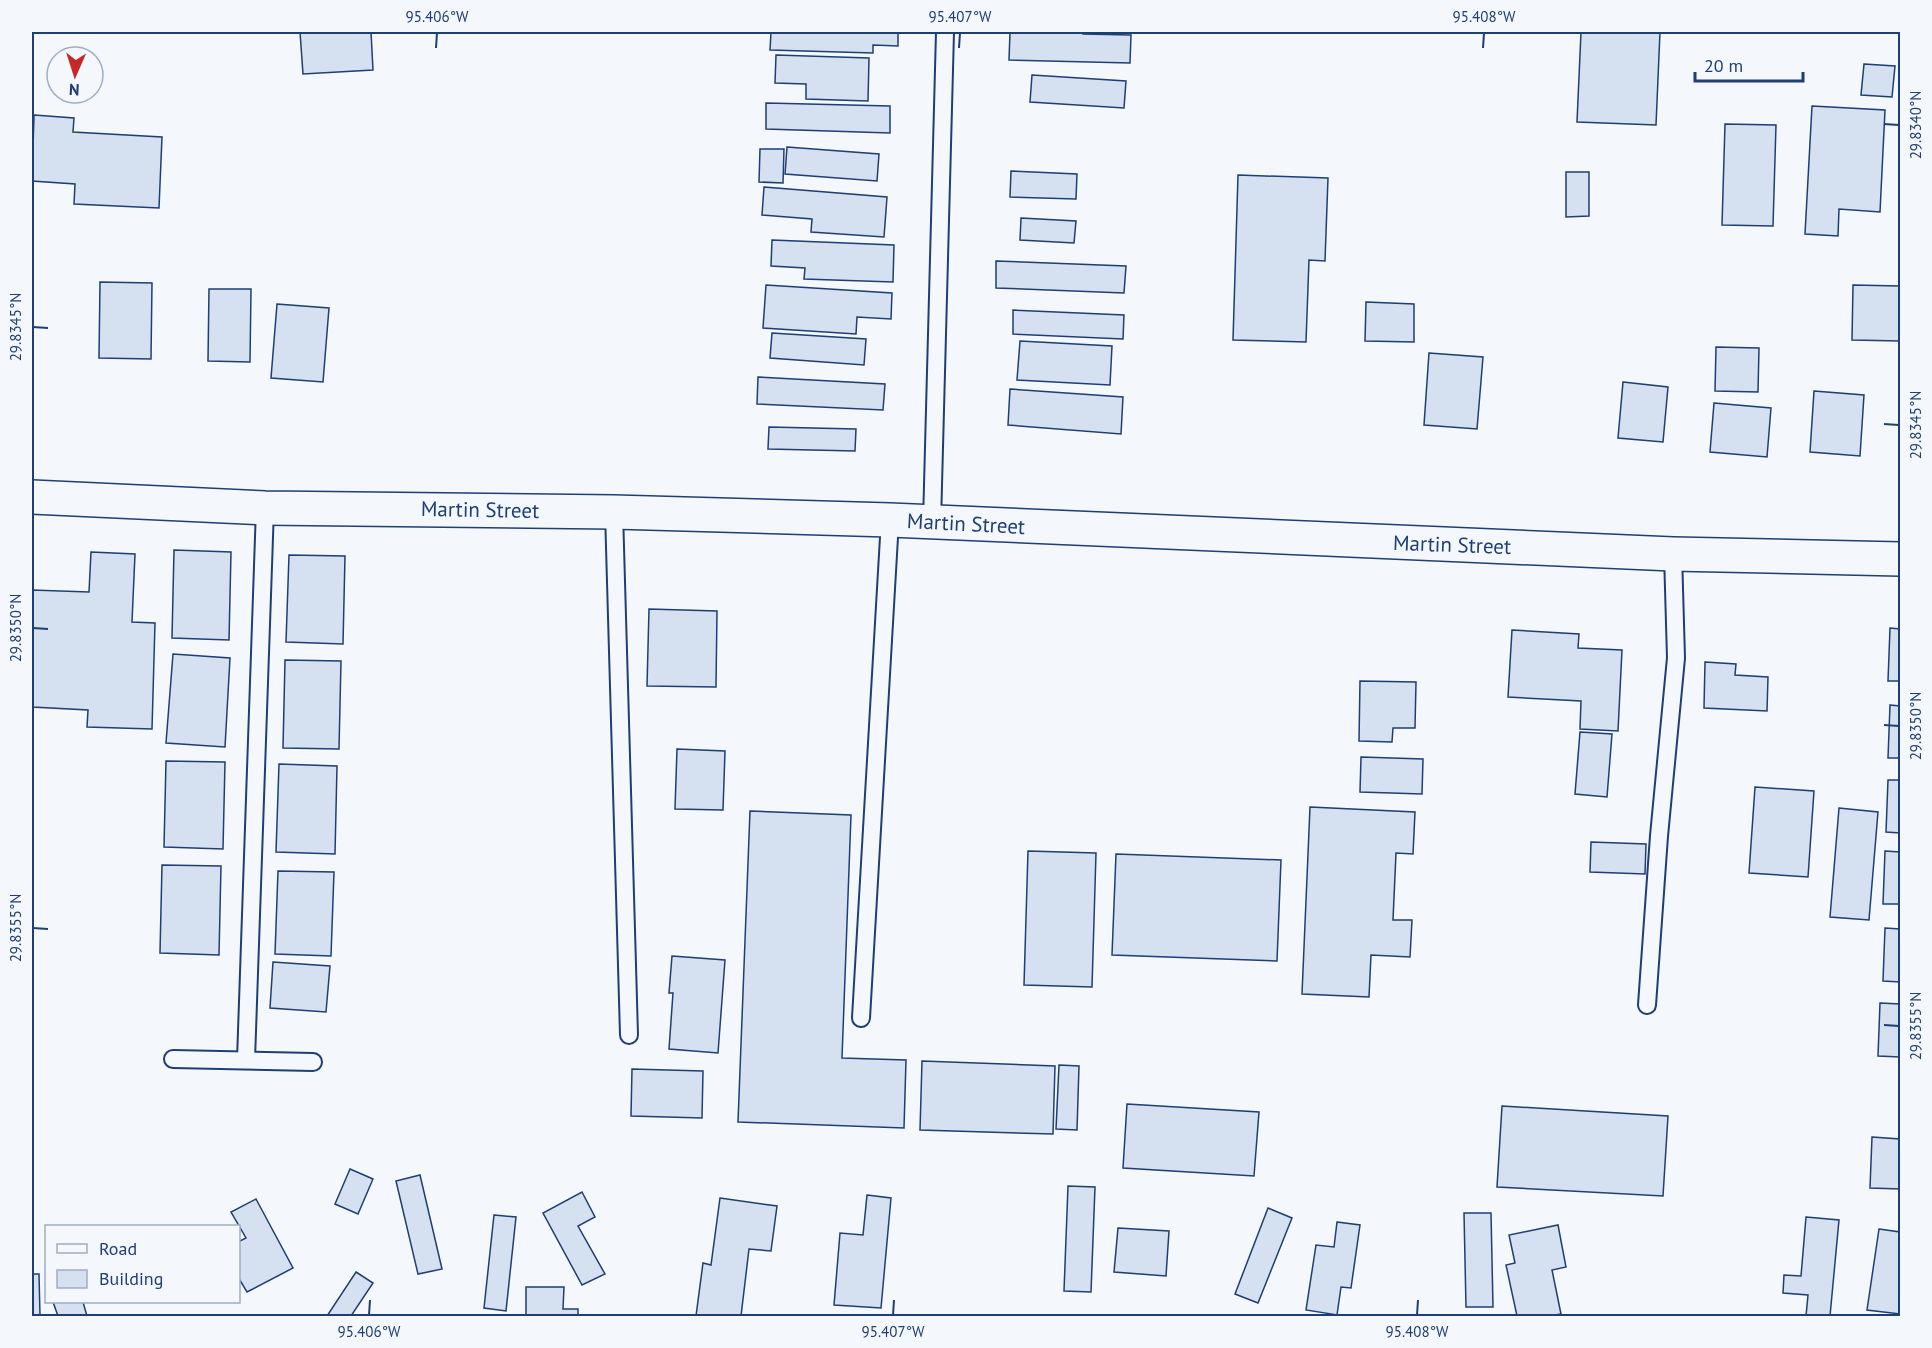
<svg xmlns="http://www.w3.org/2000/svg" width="1932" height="1348" viewBox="0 0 1932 1348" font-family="'PT Sans',sans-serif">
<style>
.building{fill:#d5e0f0;stroke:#1d3f73;stroke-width:1.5}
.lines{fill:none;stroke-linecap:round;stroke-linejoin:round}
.service-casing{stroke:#1d3f73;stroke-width:20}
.minor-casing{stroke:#1d3f73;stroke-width:36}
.service{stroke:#f4f7fb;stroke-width:16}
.minor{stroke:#f4f7fb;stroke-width:33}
.ticks{fill:none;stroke:#1d3f73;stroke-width:2}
.labels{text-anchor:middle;stroke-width:4.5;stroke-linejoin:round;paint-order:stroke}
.street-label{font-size:21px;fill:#1d3f73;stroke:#f4f7fb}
.neatline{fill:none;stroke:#1d3f73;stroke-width:2}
.ticks-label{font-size:15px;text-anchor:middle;fill:#1d3f73}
</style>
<rect width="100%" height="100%" fill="#f4f7fb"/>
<g class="building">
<polygon points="300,32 371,32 373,70 303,74"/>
<polygon points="771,32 898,32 898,46 873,45 873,53 770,50"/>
<polygon points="1010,32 1083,32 1083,34 1131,35 1130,63 1009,60"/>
<polygon points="1581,32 1660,32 1656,125 1577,122"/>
<polygon points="776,55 869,58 868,101 806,99 806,84 775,83"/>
<polygon points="1864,64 1895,66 1892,97 1861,95"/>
<polygon points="1032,75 1126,81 1124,108 1030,102"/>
<polygon points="766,103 890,106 890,133 766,129"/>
<polygon points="1812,106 1885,110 1880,212 1839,209 1838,236 1805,234"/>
<polygon points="34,115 74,118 73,132 162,137 159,208 74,204 75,184 32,181"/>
<polygon points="1725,124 1776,125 1773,226 1722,225"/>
<polygon points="787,147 879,154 877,181 785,174"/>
<polygon points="760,149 784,149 783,183 759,182"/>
<polygon points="1011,171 1077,174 1076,199 1010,197"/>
<polygon points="1566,172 1589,172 1589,216 1566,217"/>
<polygon points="1238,175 1328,178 1325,261 1309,260 1306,342 1233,340"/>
<polygon points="764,187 887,197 884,237 811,232 812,219 762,215"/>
<polygon points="1021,218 1076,221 1074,243 1020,240"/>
<polygon points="772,240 894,245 893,282 804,279 805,268 771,266"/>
<polygon points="996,261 1126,266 1124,293 996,288"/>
<polygon points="100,282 152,283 151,359 99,358"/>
<polygon points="766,285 892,293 891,319 857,317 856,334 763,328"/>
<polygon points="1853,285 1900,286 1900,341 1852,340"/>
<polygon points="209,289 251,289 250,362 208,361"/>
<polygon points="1366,302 1414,304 1414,342 1365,341"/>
<polygon points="277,304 329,308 323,382 271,378"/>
<polygon points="1013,310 1124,315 1123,339 1013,334"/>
<polygon points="772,333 866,339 864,365 770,358"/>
<polygon points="1020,341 1112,346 1110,385 1017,380"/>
<polygon points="1716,347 1759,348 1758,392 1715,391"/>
<polygon points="1429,353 1483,357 1477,429 1424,425"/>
<polygon points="758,377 885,384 883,410 757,404"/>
<polygon points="1623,382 1668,387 1663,442 1618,438"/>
<polygon points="1010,389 1123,397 1121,434 1008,425"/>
<polygon points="1814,391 1864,395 1860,456 1810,452"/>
<polygon points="1714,403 1771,408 1767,457 1710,452"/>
<polygon points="769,427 856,429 855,451 768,449"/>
<polygon points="174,550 231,552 229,640 172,638"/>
<polygon points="91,552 135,554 132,622 155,623 152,729 87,727 88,710 32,707 32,590 89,592"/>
<polygon points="289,555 345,556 343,644 286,642"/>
<polygon points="649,609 717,611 716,687 647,686"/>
<polygon points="1890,628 1900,629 1900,681 1888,681"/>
<polygon points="1512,630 1579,634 1578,648 1622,650 1618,731 1580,729 1581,701 1508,697"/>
<polygon points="173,654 230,658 225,747 166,743"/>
<polygon points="285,660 341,661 339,749 283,748"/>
<polygon points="1705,662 1736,664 1735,675 1768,677 1767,711 1704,708"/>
<polygon points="1360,681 1416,682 1415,728 1393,728 1392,742 1359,741"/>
<polygon points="1890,705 1900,706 1900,758 1888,758"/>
<polygon points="1580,732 1612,734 1607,797 1575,794"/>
<polygon points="677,749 725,751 723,810 675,809"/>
<polygon points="1361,757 1423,759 1422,794 1360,792"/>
<polygon points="166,761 225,762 223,849 164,847"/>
<polygon points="279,764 337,766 335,854 276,852"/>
<polygon points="1888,780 1900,780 1900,833 1886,832"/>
<polygon points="1755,787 1814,791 1808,877 1749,873"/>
<polygon points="1310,807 1415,812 1413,854 1396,853 1393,920 1412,920 1410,957 1371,955 1369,997 1302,994"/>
<polygon points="1839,808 1878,812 1869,920 1830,917"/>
<polygon points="750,811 851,815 842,1058 906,1060 904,1128 738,1122"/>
<polygon points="1591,842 1646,844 1645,874 1590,872"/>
<polygon points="1028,851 1096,853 1092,987 1024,985"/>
<polygon points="1885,851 1900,852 1900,904 1883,904"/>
<polygon points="1116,854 1281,860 1277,961 1112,955"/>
<polygon points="162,865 221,866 219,955 160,953"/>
<polygon points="278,871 334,872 331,956 275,954"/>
<polygon points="1885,928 1900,929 1900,982 1883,981"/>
<polygon points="672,956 725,960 718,1053 669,1049 673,993 669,993"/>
<polygon points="273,962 330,966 326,1012 270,1008"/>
<polygon points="1880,1003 1900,1004 1900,1057 1878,1056"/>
<polygon points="922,1061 1055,1066 1053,1134 920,1130"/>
<polygon points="1059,1065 1079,1066 1077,1130 1056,1129"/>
<polygon points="632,1069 703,1071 702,1118 631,1116"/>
<polygon points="1127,1104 1259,1112 1254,1176 1123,1168"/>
<polygon points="1502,1106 1668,1116 1663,1196 1497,1187"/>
<polygon points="1872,1137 1900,1139 1900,1189 1870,1188"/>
<polygon points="350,1169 373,1179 358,1214 335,1204"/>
<polygon points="420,1175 442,1269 418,1274 396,1181"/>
<polygon points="1068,1186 1095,1187 1091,1292 1064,1291"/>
<polygon points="582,1192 595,1217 578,1226 605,1274 582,1285 543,1213"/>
<polygon points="867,1195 891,1198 881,1308 834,1305 840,1233 863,1235"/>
<polygon points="720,1198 777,1206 771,1251 749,1249 741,1316 696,1316 703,1263 711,1265"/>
<polygon points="256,1199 293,1268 247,1292 238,1277 238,1242 246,1238 231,1212"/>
<polygon points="1268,1208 1292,1218 1258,1303 1235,1294"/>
<polygon points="1464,1213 1491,1213 1493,1307 1466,1307"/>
<polygon points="494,1215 516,1217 506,1311 484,1308"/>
<polygon points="1806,1217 1839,1220 1830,1316 1806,1316 1808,1295 1783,1293 1784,1275 1801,1276"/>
<polygon points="1337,1222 1360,1225 1351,1288 1341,1287 1337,1315 1306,1310 1316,1245 1334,1247"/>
<polygon points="1558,1225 1566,1267 1552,1270 1561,1314 1548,1316 1517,1316 1506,1265 1515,1263 1509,1235"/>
<polygon points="1118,1228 1169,1231 1166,1276 1114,1272"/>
<polygon points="1879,1229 1900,1232 1900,1314 1867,1310"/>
<polygon points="356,1272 373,1283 351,1316 327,1316"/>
<polygon points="32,1274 39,1274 40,1316 32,1316"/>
<polygon points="526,1287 564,1287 563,1309 578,1309 578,1316 526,1316"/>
<polygon points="53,1302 83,1302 87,1316 58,1316"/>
</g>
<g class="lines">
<g class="service-casing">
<g id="service">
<polyline points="614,512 629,1035"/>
<polyline points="932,523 945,32"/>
<polyline points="1647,1005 1659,836 1676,658 1673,554"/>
<polyline points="861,1018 890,520"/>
<polyline points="173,1059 313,1062"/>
<polyline points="246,1060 265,508"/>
</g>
</g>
<g class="minor-casing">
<polyline id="minor" points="32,497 265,508 614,512 890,520 1673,554 1900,559"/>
</g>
<use href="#service" class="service"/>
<use href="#minor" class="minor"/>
</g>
<path class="ticks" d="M436,48L437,33M959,48L960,33M1483,48L1484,33M1884,124L1899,125M33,327L48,328M1884,424L1899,425M33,628L48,629M1884,725L1899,726M33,928L48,929M1884,1025L1899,1026M369,1315L370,1300M893,1315L894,1300M1417,1315L1418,1300"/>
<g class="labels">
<g class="street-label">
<text transform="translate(480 510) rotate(1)" y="7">Martin Street</text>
<text transform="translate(966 524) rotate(3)" y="7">Martin Street</text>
<text transform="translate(1452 545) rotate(2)" y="7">Martin Street</text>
</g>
</g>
<rect width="1932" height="1348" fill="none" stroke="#f4f7fb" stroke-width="66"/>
<rect x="45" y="1225" width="195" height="78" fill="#f4f7fb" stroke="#9eadc5" stroke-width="1.5"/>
<rect x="57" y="1244" width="30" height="9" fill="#f4f7fb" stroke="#9eadc5" stroke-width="1.5"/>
<text x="99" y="1255" font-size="18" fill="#1d3f73">Road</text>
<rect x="57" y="1270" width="30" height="18" fill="#d5e0f0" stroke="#9eadc5" stroke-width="1.5"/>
<text x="99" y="1285" font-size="18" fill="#1d3f73">Building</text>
<g transform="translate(75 75) rotate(183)"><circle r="28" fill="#f4f7fb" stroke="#9eadc5" stroke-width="1.5"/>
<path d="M0-4.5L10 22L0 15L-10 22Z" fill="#c62828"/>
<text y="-9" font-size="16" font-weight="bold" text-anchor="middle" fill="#1d3f73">N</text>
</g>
<path d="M1695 72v9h108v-9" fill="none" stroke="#1d3f73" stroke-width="3"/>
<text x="1704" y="72" font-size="18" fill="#1d3f73" stroke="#f4f7fb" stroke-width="4.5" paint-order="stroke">20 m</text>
<rect x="33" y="33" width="1866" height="1282" class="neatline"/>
<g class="ticks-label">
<text x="437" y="22">95.406°W</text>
<text x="960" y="22">95.407°W</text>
<text x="1484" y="22">95.408°W</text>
<text transform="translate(1916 125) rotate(-90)" y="5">29.8340°N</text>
<text transform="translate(16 327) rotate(-90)" y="5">29.8345°N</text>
<text transform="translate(1916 425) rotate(-90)" y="5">29.8345°N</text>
<text transform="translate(16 628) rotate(-90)" y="5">29.8350°N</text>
<text transform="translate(1916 726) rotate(-90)" y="5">29.8350°N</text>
<text transform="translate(16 928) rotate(-90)" y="5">29.8355°N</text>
<text transform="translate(1916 1026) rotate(-90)" y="5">29.8355°N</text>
<text x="369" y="1337">95.406°W</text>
<text x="893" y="1337">95.407°W</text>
<text x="1417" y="1337">95.408°W</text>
</g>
</svg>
